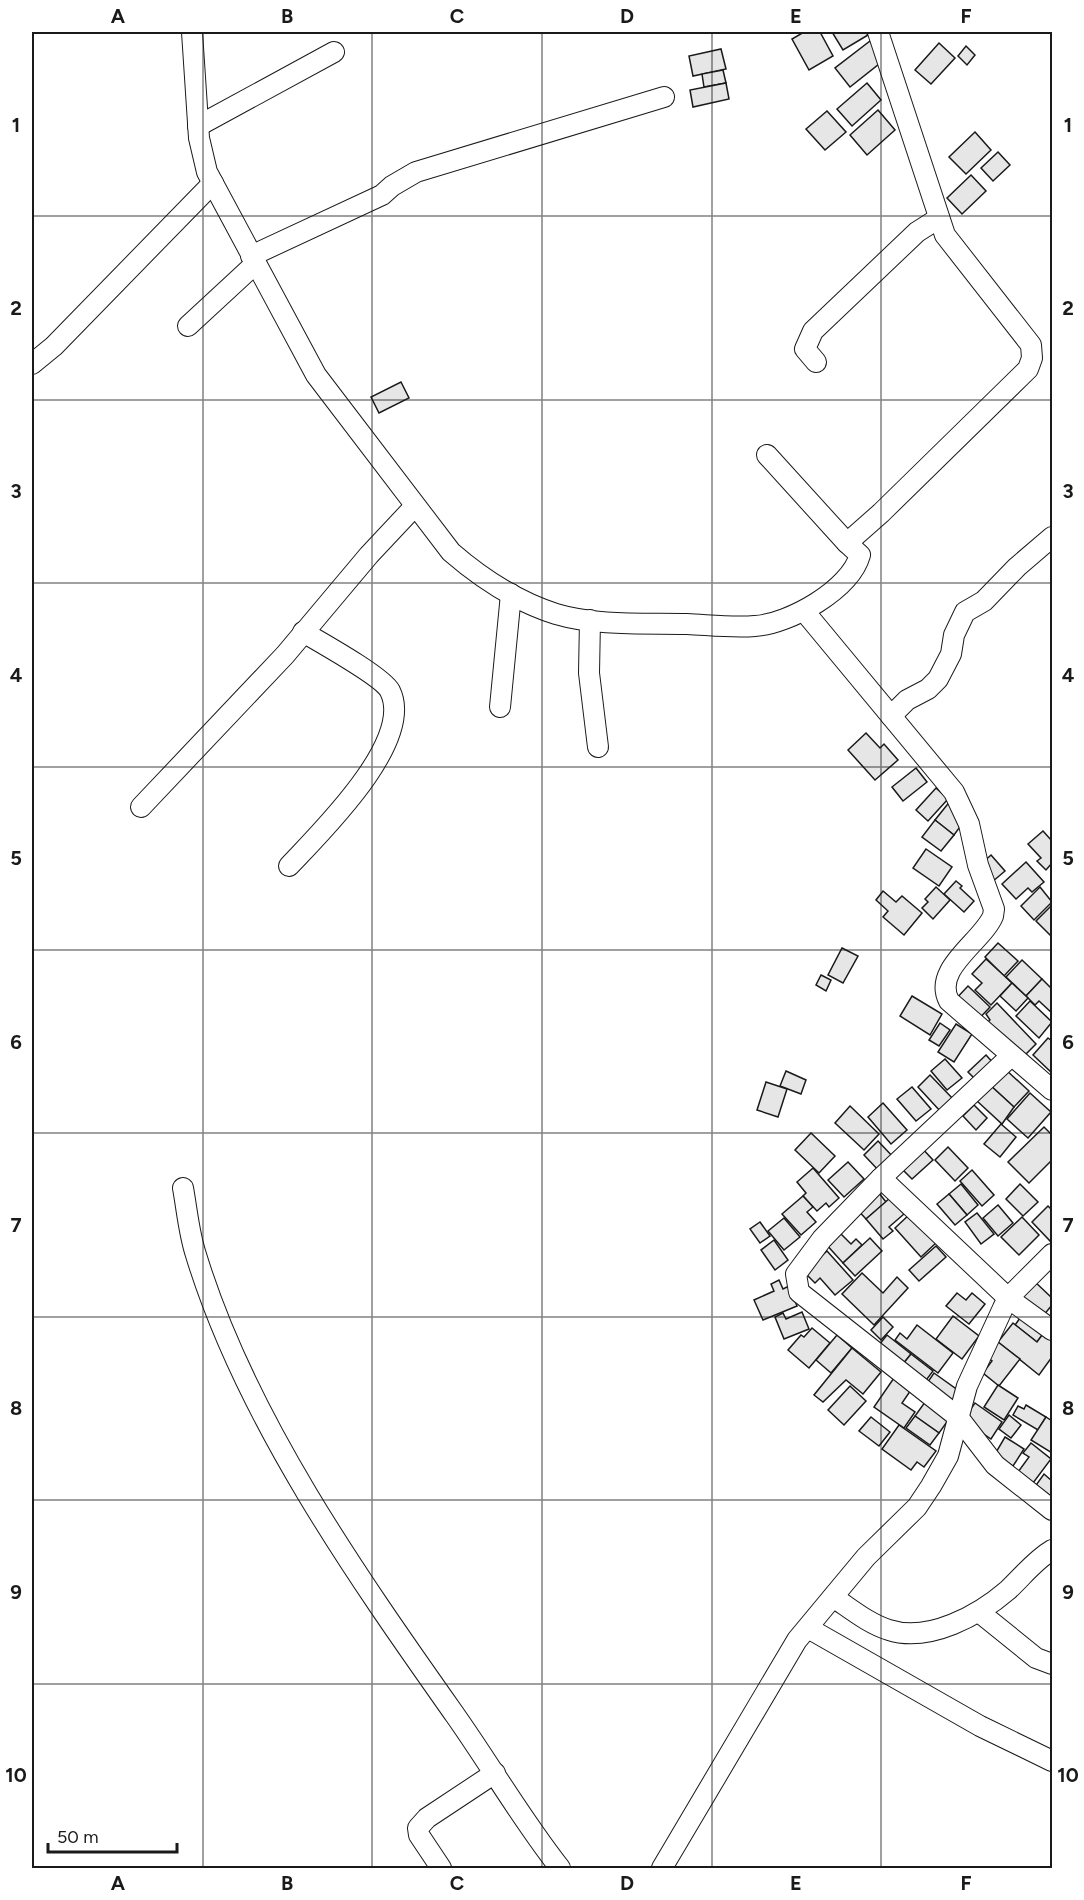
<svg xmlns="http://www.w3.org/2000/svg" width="1084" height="1900" viewBox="0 0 1084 1900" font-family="Figtree,sans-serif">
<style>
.building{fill:#e6e6e6;stroke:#1a1a1a;stroke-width:1.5}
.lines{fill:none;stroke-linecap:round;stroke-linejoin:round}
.minor-casing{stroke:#1a1a1a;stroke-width:22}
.minor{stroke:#fff;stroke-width:20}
.grid{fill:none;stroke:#1a1a1a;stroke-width:1.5;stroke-opacity:0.55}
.neatline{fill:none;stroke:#1a1a1a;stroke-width:2}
.grid-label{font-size:20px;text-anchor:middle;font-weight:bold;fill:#1a1a1a}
</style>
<rect width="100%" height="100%" fill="#fff"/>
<g class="building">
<polygon points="804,32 820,32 833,56 809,70 792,39"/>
<polygon points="832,32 865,32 868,35 843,50"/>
<polygon points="870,41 884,60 850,87 835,68"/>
<polygon points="939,43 955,58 931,84 915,70"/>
<polygon points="966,46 975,55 967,65 958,56"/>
<polygon points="721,49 726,69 693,76 689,56"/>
<polygon points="723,70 726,83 704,87 702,74"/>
<polygon points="726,83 729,99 693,107 690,90"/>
<polygon points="867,83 881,100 852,126 837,109"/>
<polygon points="878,110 895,130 867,155 850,135"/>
<polygon points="827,111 846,132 825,150 806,129"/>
<polygon points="975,132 991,150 966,174 949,157"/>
<polygon points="998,152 1010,165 993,181 981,168"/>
<polygon points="971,175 986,191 962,214 947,198"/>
<polygon points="401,382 409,398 379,413 371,397"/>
<polygon points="866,733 880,748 884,744 898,760 875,780 848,750"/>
<polygon points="916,768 927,782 903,801 892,787"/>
<polygon points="936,788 948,799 928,821 916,810"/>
<polygon points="951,800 965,820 954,835 935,820"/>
<polygon points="935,820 954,835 941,851 922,837"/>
<polygon points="1043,831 1052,841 1052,863 1046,870 1037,861 1041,858 1028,844"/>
<polygon points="926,849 952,867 939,886 913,868"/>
<polygon points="991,855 1005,871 992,882 979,866"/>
<polygon points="1026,862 1044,882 1032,892 1028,888 1016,899 1002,884"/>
<polygon points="956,881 962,886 960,888 974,901 964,912 944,894"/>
<polygon points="936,887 950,900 933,919 922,908 928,902 925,899"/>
<polygon points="1040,887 1052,902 1034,920 1021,906"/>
<polygon points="883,891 896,902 902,896 922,913 904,935 883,917 888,911 876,900"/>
<polygon points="1052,905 1052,937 1036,921"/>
<polygon points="998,943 1018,961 1004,976 985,957"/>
<polygon points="842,948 858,956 843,983 828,975"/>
<polygon points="986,959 1012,983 991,1005 975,990 982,983 972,974"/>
<polygon points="1022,960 1042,979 1026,996 1006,977"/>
<polygon points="821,975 831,980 826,991 816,985"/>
<polygon points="1042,979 1052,989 1052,1013 1039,1001 1035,1005 1026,996"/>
<polygon points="1012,983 1028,998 1016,1011 1000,996"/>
<polygon points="968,986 990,1007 974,1024 953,1002"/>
<polygon points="912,996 942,1014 930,1035 900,1016"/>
<polygon points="1030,1001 1052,1022 1039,1038 1016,1016"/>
<polygon points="997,1003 1036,1044 1022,1058 984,1026 990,1020 986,1014"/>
<polygon points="940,1023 950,1030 939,1046 929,1040"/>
<polygon points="956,1024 972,1034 954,1062 938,1052"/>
<polygon points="1048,1038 1052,1041 1052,1073 1033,1055"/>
<polygon points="986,1055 996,1066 979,1083 968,1072"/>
<polygon points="945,1059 962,1078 947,1090 931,1071"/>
<polygon points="1005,1069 1029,1091 1014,1107 990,1085"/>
<polygon points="786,1071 806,1080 801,1094 780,1086"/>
<polygon points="930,1075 954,1100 941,1112 918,1087"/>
<polygon points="766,1082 787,1089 778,1117 757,1110"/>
<polygon points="990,1085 1014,1107 1002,1124 977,1101"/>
<polygon points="912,1087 931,1109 916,1121 897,1099"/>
<polygon points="1030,1093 1051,1112 1028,1138 1007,1119"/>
<polygon points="883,1103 907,1130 891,1144 868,1117"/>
<polygon points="974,1105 987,1118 976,1130 963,1116"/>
<polygon points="850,1106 879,1134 864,1150 835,1123"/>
<polygon points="1001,1124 1016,1137 1000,1157 984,1144"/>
<polygon points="1044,1127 1052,1135 1052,1160 1029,1183 1008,1162"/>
<polygon points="811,1133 835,1156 819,1173 795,1150"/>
<polygon points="878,1141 895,1159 881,1173 864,1155"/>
<polygon points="919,1145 933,1160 912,1179 898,1165"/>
<polygon points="948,1147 968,1168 955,1181 935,1160"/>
<polygon points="848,1162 864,1179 844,1197 828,1180"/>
<polygon points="813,1168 839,1198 829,1207 826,1203 817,1211 803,1196 806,1193 797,1182"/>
<polygon points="972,1170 994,1195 982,1206 960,1181"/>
<polygon points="961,1184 978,1205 967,1215 949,1194"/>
<polygon points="1020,1184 1038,1202 1023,1216 1006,1199"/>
<polygon points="875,1188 886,1202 866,1219 854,1206"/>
<polygon points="949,1194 967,1215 955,1225 937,1204"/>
<polygon points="803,1196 813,1207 807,1212 816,1222 801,1235 782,1214"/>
<polygon points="890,1198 904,1214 889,1227 893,1231 883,1239 866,1219"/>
<polygon points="998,1205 1013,1223 998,1236 983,1218"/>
<polygon points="1048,1206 1052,1210 1052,1243 1032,1222"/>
<polygon points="911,1213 937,1242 921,1257 895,1228"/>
<polygon points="977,1213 994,1234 981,1244 965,1222"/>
<polygon points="1022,1217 1039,1235 1019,1255 1001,1237"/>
<polygon points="784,1218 800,1237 784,1250 768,1231"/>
<polygon points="760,1222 770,1236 760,1243 750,1229"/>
<polygon points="838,1231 851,1244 856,1239 862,1245 843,1263 825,1243"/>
<polygon points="870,1238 882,1251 855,1276 843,1263"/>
<polygon points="774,1240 788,1260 775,1270 761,1250"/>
<polygon points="936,1246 946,1257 919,1281 909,1270"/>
<polygon points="827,1251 853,1280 835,1295 820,1278 815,1283 804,1272"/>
<polygon points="862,1273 883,1293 897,1277 908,1288 874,1325 842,1294"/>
<polygon points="779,1280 783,1289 789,1286 797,1306 763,1320 754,1300 774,1291 771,1284"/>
<polygon points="1033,1280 1052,1298 1052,1305 1043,1316 1020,1294"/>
<polygon points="957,1293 966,1300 972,1293 985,1304 969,1324 946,1306"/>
<polygon points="802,1312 809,1329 784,1339 775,1317 783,1313 786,1319"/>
<polygon points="1023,1314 1045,1331 1037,1342 1015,1325"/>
<polygon points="953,1316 979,1336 962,1359 936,1339"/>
<polygon points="883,1317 893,1327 881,1340 871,1330"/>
<polygon points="1013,1323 1037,1342 1045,1331 1052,1337 1052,1357 1039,1375 998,1342"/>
<polygon points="917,1325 953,1353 938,1373 895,1340 900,1333 907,1339"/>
<polygon points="812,1328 830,1343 809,1368 788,1350 801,1335 804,1337"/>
<polygon points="837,1335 852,1348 831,1373 816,1360"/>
<polygon points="887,1335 911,1354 899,1369 875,1350"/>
<polygon points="998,1342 1020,1359 999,1386 983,1373 992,1361 987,1357"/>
<polygon points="852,1348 881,1372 863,1394 846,1380 823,1402 814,1395"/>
<polygon points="911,1354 933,1371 921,1387 899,1369"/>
<polygon points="934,1373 959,1391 948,1406 923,1389"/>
<polygon points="896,1375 913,1387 902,1403 915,1412 904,1428 874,1407"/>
<polygon points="998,1385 1018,1398 1004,1420 984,1407"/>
<polygon points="850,1386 866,1401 844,1425 828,1410"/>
<polygon points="928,1398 952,1415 939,1433 915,1416"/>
<polygon points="975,1403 1002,1422 991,1439 963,1420"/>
<polygon points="1026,1405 1046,1417 1038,1430 1013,1415 1018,1406 1024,1409"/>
<polygon points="1009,1415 1021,1425 1011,1438 999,1429"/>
<polygon points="915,1416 939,1433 930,1445 906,1428"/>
<polygon points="871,1417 890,1432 879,1446 859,1431"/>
<polygon points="1046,1417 1052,1421 1052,1453 1031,1440"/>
<polygon points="899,1425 936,1451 924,1467 917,1462 911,1470 882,1449"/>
<polygon points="1005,1437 1024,1449 1013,1466 995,1454"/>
<polygon points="1031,1443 1051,1459 1033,1483 1018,1472 1029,1457 1023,1453"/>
<polygon points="1044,1474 1052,1481 1052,1502 1034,1488"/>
</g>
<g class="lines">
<g class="minor-casing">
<g id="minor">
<path d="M192,32L199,138L207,172L316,375L451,552C481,578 518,602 556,614C596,626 645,623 687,624C709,625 733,628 755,626C789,624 850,590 860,555L847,543L881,513L1028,369L1032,358L1031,345L945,235L878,32"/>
<polyline points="198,126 334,52"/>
<polyline points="251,256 382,195 392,186 416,172 664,97"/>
<polyline points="188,326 255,264"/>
<polyline points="816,362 805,349 813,331 917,232 939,218"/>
<polyline points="32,364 54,346 213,183"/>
<polyline points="767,455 847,543"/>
<path d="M804,611L954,792L969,824L978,865L994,909L993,916C982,942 932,969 949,1001L1052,1090"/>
<polyline points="590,620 589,673 598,747"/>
<polyline points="500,707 511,594"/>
<polyline points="891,716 907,700 928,689 938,679 951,654 954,635 965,612 984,601 1017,567 1052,537"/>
<polyline points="141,807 285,655 369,555 415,506"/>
<path d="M289,866C320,833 415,741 390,691C383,677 320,642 303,632"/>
<polyline points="1011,1056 881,1178 822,1239 796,1274 799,1292 958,1417 995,1465 1052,1510"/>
<polyline points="881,1178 1008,1298 1052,1330"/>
<path d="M183,1188C187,1210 189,1234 196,1255C246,1419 357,1576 455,1715C491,1766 522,1820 560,1868"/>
<path d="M833,1597C851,1609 869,1624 889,1630C929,1643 979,1615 1008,1590C1023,1576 1035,1560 1052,1550"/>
<polyline points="979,1612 1036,1658 1052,1664"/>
<polyline points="808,1628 980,1726 1052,1761"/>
<polyline points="441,1868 419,1835 418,1828 427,1818 495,1773"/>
<polyline points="662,1868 797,1640 866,1557 917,1507 931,1486 948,1456 967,1386 1003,1308 1008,1298 1052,1254"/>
</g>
</g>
<use href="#minor" class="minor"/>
</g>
<path class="grid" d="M203,32V1868M372,32V1868M542,32V1868M712,32V1868M881,32V1868M32,216H1052M32,400H1052M32,583H1052M32,767H1052M32,950H1052M32,1133H1052M32,1317H1052M32,1500H1052M32,1684H1052"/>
<rect width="1084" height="1900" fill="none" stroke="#ffffff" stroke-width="66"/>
<path d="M48 1843v9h129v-9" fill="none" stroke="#1a1a1a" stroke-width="3"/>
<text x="57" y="1843" font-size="18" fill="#1a1a1a" stroke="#ffffff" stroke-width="4.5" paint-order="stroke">50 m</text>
<rect x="33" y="33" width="1018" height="1834" class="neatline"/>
<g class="grid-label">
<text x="118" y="23">A</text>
<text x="287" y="23">B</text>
<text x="457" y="23">C</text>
<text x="627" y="23">D</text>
<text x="796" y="23">E</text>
<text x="966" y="23">F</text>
<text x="16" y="132">1</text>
<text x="1068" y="132">1</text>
<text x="16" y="315">2</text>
<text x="1068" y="315">2</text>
<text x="16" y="498">3</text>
<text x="1068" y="498">3</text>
<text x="16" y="682">4</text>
<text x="1068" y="682">4</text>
<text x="16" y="865">5</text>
<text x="1068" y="865">5</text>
<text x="16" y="1049">6</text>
<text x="1068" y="1049">6</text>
<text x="16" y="1232">7</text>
<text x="1068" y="1232">7</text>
<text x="16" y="1415">8</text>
<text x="1068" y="1415">8</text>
<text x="16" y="1599">9</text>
<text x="1068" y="1599">9</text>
<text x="16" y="1782">10</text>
<text x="1068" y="1782">10</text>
<text x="118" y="1890">A</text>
<text x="287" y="1890">B</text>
<text x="457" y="1890">C</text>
<text x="627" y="1890">D</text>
<text x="796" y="1890">E</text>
<text x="966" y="1890">F</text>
</g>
</svg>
